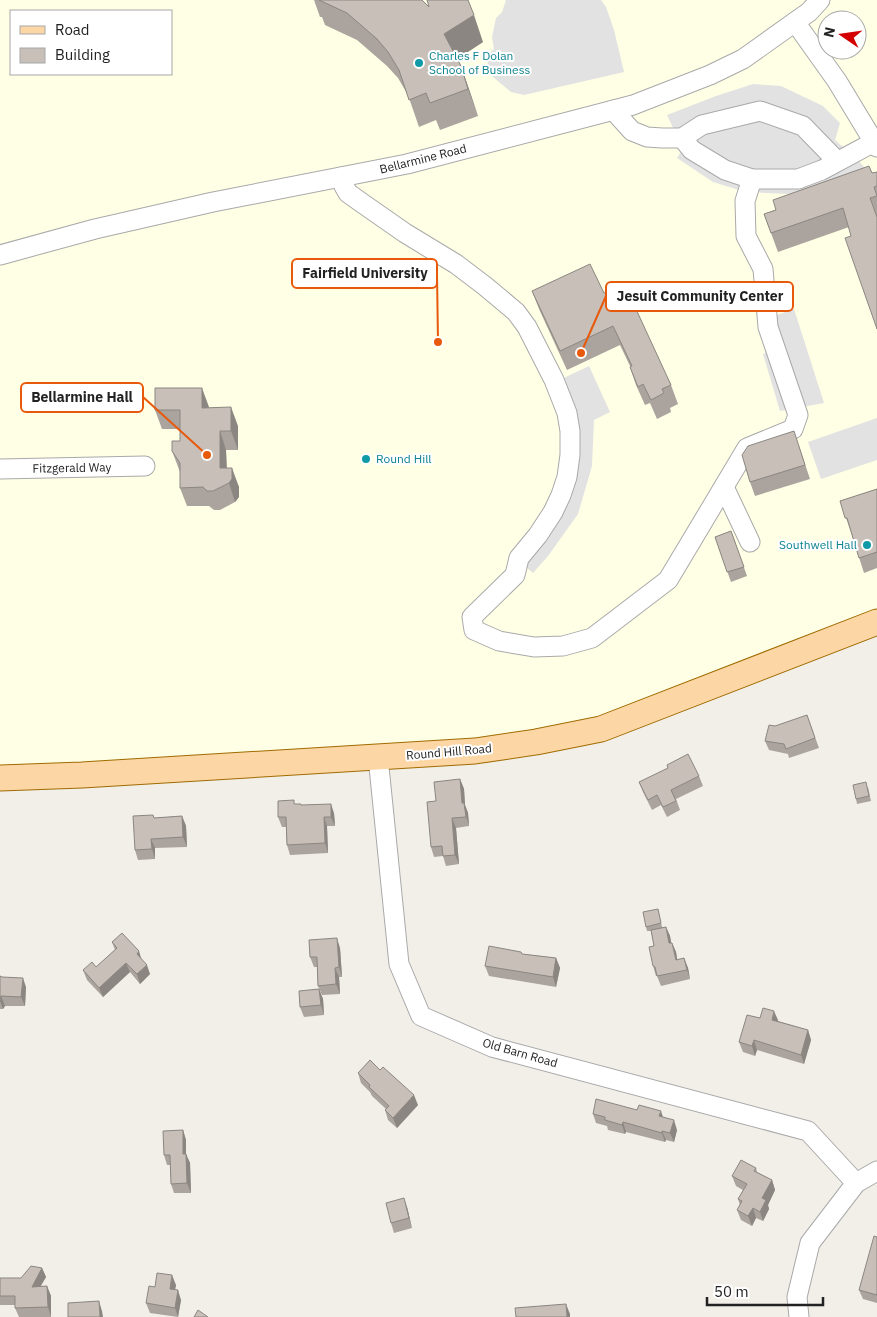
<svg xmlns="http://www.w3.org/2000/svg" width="877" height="1317" viewBox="0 0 877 1317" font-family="'IBM Plex Sans',sans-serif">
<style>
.education{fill:#ffffe5;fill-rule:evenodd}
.parking{fill:#e2e2e2}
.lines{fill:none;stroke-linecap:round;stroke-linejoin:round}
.minor-casing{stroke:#a9a9a9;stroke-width:21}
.major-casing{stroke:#a06b00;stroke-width:27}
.minor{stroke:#fff;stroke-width:19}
.major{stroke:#fcd6a4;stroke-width:25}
.wall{fill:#aba49e}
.shaded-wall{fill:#8b8681}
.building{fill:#c7bfb8;stroke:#8b8681}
.culture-dot{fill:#0f9aa8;stroke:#fff;stroke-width:2}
.labels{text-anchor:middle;stroke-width:4;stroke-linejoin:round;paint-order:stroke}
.culture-label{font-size:12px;fill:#0d838f;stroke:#fff;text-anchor:start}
.street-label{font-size:12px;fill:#222;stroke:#fff}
.leader{fill:none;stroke:#e8590c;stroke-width:2}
.callout-dot{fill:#e8590c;stroke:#fff;stroke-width:2}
.callout{fill:#fff;stroke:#e8590c;stroke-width:2}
.callout-label{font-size:14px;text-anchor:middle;font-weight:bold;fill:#222}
</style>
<rect width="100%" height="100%" fill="#f2efe9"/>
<path class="education" d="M0,0H877V609L753,659L590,720L499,738L419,750L0,767ZM11,11H171V74H11ZM827,20H857V50H827Z"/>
<g class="parking">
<polygon points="506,0 601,0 606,7 614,30 624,72 524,95 511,92 493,77 485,56 494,49 492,37 496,18 502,12"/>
<polygon points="753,84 781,86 823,106 840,123 835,140 857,159 865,168 791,194 764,193 739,190 713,182 677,158 683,149 667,115 716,96"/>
<polygon points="794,309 824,403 780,411 763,354 774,349 766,319"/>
<polygon points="589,366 610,412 594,420 592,466 578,514 548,556 533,573 512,555 534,533 563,480 562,421 551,384"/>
<polygon points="877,418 877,460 821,479 808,442"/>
</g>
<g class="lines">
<g class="minor-casing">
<g id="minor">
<polyline points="795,22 837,81 877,147"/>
<polyline points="613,110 632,131 647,137 662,138 682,138 702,125 760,111 803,126 837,161"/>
<polyline points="682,138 692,150 725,170 752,179 798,179 822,170 874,142"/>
<polyline points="341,177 344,186 348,193 362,203 405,233 456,264 485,286 516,312 527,327 554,380 567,413 570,431 570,455 567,477 561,495 553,512 538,535 519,558 515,575 472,617 474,630 499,641 534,647 563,646 592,638 668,580 747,448 793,429 798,415 768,327 763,269 746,236 745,201 752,179"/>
<polyline points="0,255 95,229 213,202 407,164 633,105 710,75 743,59 809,12 820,0"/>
<polyline points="0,469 145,466"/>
<polyline points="724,487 750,542"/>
<polyline points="378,757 399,964 421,1016 492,1047 808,1131 856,1183"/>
<polyline points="799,1317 797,1297 810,1243 856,1183 877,1171"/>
</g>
</g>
<g class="major-casing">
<polyline id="major" points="0,778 82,775 475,751 536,742 601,729 877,622"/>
</g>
<use href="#minor" class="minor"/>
<use href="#major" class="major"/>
</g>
<g class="wall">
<polygon points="314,0 422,0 429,7 483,42 457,59 461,66 478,116 440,130 436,120 419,127 408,95 398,78 387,66 357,40 325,25 322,17 320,17"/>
<polygon points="877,172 877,329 849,227 778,252 764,214"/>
<polygon points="532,291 604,293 628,310 671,385 678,404 670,408 671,412 657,419 650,403 645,405 636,385 630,367 630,366 620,345 567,370 539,309"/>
<polygon points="209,407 209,408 238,426 238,450 226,450 227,468 239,487 239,497 235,502 220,510 214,510 209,506 187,506 180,488 180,472 172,451 180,441 180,429 162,429 155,410"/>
<polygon points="799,446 810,479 755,496 750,482"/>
<polygon points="877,489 877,568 864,573 851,532 840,501"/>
<polygon points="731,531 747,576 731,582 715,537"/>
<polygon points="807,715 819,748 789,758 788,754 769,750 765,741"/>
<polygon points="699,776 703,786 676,799 680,810 667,817 661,805 652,810 643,792 639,782"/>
<polygon points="460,779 464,789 465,805 468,813 469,826 456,828 459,864 446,866 443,856 434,857 431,847 436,801"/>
<polygon points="868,787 871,801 857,804 856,799"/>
<polygon points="295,804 334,813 335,826 327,826 328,853 290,855 287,845 286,827 282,827 278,817"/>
<polygon points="182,816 186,826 187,847 155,848 155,859 138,860 135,850 154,818"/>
<polygon points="658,909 662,927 666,927 670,936 671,943 672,943 676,952 677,960 684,958 688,968 690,979 661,986 657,976 656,976 653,966 654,946 651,931 647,931 646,927"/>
<polygon points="112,942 142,960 150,974 140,984 130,972 103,997 87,980 83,970 96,967 115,950"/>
<polygon points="340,948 342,977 339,977 340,994 322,995 318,986 317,967 314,967 310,957"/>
<polygon points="522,954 556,958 560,968 556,987 489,976 485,966"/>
<polygon points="0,976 26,987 25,1006 5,1006 3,1009 0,1009"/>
<polygon points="319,989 323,999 324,1015 304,1017 300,1007"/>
<polygon points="760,1018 778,1020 778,1021 808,1030 811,1040 804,1064 757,1050 755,1056 743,1052 739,1042"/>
<polygon points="358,1073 418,1105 397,1128 388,1120 385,1110 386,1109 372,1096 370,1092 361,1083"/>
<polygon points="593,1114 663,1117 677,1130 674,1142 666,1140 665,1142 626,1132 625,1134 608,1130 607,1126 596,1123"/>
<polygon points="183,1130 186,1140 186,1154 190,1163 191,1193 174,1193 171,1184 170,1165 167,1165 164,1155"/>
<polygon points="756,1168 757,1172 772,1180 775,1190 768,1205 769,1209 763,1221 756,1218 752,1226 741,1220 737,1210 740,1205 738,1199 743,1190 736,1186 732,1176"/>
<polygon points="407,1207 412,1228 394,1233 391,1223"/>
<polygon points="877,1237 877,1303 863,1299 859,1290"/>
<polygon points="42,1268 46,1277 40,1287 47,1286 51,1296 51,1317 19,1317 15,1308 15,1305 0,1305 0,1278 21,1278"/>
<polygon points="176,1285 175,1290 181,1300 178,1317 150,1313 146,1303 155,1287"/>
</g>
<g class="shaded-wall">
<polygon points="474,15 483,42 454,61 444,34"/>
<polygon points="461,66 470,92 478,116 468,89"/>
<polygon points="202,388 209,407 209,426 202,408"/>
<polygon points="231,407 238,426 238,450 231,431"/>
<polygon points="220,431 226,450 227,484 220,468"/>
<polygon points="232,468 239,487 239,497 235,502 229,483"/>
<polygon points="460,779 464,789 465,805 468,813 469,826 462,803"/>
<polygon points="331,804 334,813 335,826 331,817"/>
<polygon points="182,816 186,826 187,847 183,837"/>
<polygon points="324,817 327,826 328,853 325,843"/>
<polygon points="452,818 456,828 459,864 455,855"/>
<polygon points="151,839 155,848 155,859 152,849"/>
<polygon points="666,927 670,936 673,953 669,943"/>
<polygon points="337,938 340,948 342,977 339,967"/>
<polygon points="672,943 676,952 679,970 676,960"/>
<polygon points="139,951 142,961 137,954"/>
<polygon points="556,958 560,968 556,987 553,977"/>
<polygon points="684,958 688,968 690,979 687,970"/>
<polygon points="126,963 130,972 103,997 99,988"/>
<polygon points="147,965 150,974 140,984 137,974"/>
<polygon points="335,968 339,977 340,994 336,984"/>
<polygon points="23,978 26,987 25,1006 21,997"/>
<polygon points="319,989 323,999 324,1015 321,1005"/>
<polygon points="1,996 5,1006 3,1009 0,1001"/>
<polygon points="774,1011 778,1020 775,1029 772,1020"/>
<polygon points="808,1030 811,1040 804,1064 801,1055"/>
<polygon points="754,1040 757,1050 755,1056 752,1046"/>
<polygon points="414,1095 418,1105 397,1128 393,1118"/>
<polygon points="661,1111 664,1120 659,1116"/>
<polygon points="674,1120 677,1130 674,1142 670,1133"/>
<polygon points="623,1122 626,1132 625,1134 622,1125"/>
<polygon points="183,1130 186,1140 186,1154 190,1163 191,1193 187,1183 183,1154"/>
<polygon points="662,1131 666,1140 665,1142 662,1133"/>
<polygon points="772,1180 775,1190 768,1205 769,1209 763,1221 760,1212 762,1198"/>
<polygon points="404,1198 407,1207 412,1228 409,1218"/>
<polygon points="753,1208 756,1218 752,1226 748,1216"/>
<polygon points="42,1268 46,1277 35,1296 32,1287"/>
<polygon points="172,1275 176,1285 173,1299 170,1289"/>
<polygon points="47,1286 51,1296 51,1317 48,1307"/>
<polygon points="178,1290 181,1300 178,1317 175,1308"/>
<polygon points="99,1301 102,1311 103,1317 100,1317"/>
<polygon points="566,1304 570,1314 570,1317 567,1317"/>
</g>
<g class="building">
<polygon points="319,0 422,0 429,7 427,0 468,0 474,15 444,34 461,66 468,89 430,103 426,93 409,100 399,70 388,52 377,39 347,13"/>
<polygon points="869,166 872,173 877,172 877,186 874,187 877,196 870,198 877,217 877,329 845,238 851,236 843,208 771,233 764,214 776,210 773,200"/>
<polygon points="590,264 604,293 617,287 628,310 635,307 671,385 662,389 664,393 651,400 643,384 638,387 630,367 632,366 613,326 560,351 532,291"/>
<polygon points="155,388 202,388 202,408 231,407 231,431 220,431 220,468 232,468 232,479 229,483 213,491 207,491 203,487 180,488 180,463 172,451 172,441 180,441 180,410 155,410"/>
<polygon points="794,431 805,465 750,482 742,455 748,446"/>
<polygon points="877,489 877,552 859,558 847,518 845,518 840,501"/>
<polygon points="731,531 744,567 727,572 715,537"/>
<polygon points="807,715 815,738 786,749 784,744 765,741 769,725 775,726"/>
<polygon points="688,754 699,776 671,790 676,801 663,807 657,795 648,800 639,782 668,768 667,765"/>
<polygon points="460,779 462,803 464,803 466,817 452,818 455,855 443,856 442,846 431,847 427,802 436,801 434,782"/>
<polygon points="866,782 869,796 856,799 853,785"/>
<polygon points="294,800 294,804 301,804 301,805 331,804 331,817 324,817 325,843 287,845 286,817 278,817 278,801"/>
<polygon points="153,815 154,818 182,816 183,837 151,839 152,849 135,850 133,816"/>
<polygon points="658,909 661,923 646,927 643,912"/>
<polygon points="666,927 669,943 672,943 676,960 684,958 687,970 657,976 655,967 653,966 649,947 654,946 651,930"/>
<polygon points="122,933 139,951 137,954 147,965 137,974 126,963 99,988 83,970 92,962 96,967 117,948 112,942"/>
<polygon points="337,938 339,967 335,968 336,984 318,986 317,957 310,957 309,940"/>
<polygon points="489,946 521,952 522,954 556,958 553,977 485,966"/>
<polygon points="0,976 2,977 23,978 21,997 1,996 0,999"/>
<polygon points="319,989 321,1005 300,1007 299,991"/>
<polygon points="763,1008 774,1011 772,1020 808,1030 801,1055 754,1040 752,1046 739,1042 747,1015 760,1018"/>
<polygon points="370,1060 380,1070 383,1067 414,1095 393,1118 385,1110 389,1106 369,1087 370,1085 358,1073"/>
<polygon points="596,1099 637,1110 639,1105 661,1111 659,1116 674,1120 670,1133 662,1131 662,1133 623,1122 622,1125 605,1120 605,1117 593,1114"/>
<polygon points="183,1130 183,1154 186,1154 187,1183 171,1184 170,1155 164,1155 163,1131"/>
<polygon points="741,1160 756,1168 754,1171 772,1180 762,1198 766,1200 760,1212 753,1208 748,1216 737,1210 742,1201 738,1199 747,1184 732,1176"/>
<polygon points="404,1198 409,1218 391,1223 386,1203"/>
<polygon points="874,1236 877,1237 877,1295 859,1290"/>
<polygon points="31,1266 42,1268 32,1287 47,1286 48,1307 15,1308 15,1296 0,1296 0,1278 21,1278"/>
<polygon points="157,1273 172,1275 170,1289 178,1290 175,1308 146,1303 149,1286 155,1287"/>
<polygon points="99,1301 100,1317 68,1317 68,1303"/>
<polygon points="566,1304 567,1317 516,1317 515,1308"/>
<polygon points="198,1310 208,1317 194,1317"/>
</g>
<g class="culture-dot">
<circle cx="419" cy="63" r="5"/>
<circle cx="366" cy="459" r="5"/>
<circle cx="867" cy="545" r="5"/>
</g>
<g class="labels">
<g class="culture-label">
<text x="429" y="60">Charles F Dolan<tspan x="429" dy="14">School of Business</tspan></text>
<text x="376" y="463">Round Hill</text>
<text x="857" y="549" text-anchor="end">Southwell Hall</text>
</g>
<g class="street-label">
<text transform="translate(423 159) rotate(-14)" y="4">Bellarmine Road</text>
<text transform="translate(72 468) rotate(-1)" y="4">Fitzgerald Way</text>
<text transform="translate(449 752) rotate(-5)" y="4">Round Hill Road</text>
<text transform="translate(520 1053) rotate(16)" y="4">Old Barn Road</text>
</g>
</g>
<path class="leader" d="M438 342L437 274M581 353L606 296M207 455L143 397"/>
<g class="callout-dot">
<circle cx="438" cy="342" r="5"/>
<circle cx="581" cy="353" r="5"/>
<circle cx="207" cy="455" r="5"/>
</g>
<g class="callout">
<rect x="292" y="259" width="145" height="29" rx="5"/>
<rect x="606" y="282" width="187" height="29" rx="5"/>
<rect x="21" y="383" width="122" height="29" rx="5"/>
</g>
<g class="callout-label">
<text x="365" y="278">Fairfield University</text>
<text x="700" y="301">Jesuit Community Center</text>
<text x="82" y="402">Bellarmine Hall</text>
</g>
<rect x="10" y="10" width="162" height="65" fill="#ffffff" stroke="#a7a7a7"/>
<rect x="20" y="26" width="25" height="8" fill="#fcd6a4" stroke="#a7a7a7"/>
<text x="55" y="35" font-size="15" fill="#222222">Road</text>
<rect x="20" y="48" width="25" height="15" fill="#c7bfb8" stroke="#a7a7a7"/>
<text x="55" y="60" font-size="15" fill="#222222">Building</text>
<g transform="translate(842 35) rotate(283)"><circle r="24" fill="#ffffff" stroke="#a7a7a7"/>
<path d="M0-4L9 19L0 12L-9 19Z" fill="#d40000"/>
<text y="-8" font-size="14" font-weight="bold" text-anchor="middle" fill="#222222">N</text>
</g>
<path d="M707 1297v8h116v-8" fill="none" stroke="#222222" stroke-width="2.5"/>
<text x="714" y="1297" font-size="15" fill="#222222" stroke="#ffffff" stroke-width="4" paint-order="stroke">50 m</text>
</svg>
